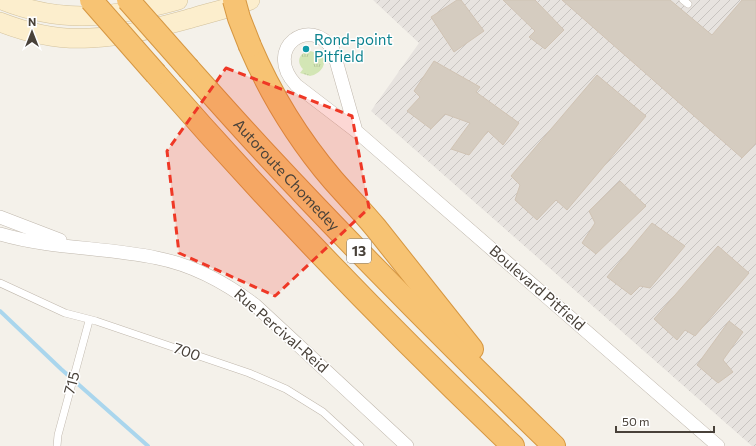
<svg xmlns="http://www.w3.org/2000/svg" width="756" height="446" viewBox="0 0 756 446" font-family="Commissioner,sans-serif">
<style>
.industrial{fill:url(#industrial-furrows)}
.grass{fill:url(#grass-tufts)}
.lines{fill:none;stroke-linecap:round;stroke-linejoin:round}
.stream{stroke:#aad6ed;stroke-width:4}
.building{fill:#d5ccc0;stroke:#d0c3b4}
.lane-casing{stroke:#c0b8ad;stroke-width:8}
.street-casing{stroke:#c0b8ad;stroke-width:14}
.secondary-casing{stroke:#d2c19c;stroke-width:20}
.highway-casing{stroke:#d69742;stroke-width:24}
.lane{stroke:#fff;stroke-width:7}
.street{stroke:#fff;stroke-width:13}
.secondary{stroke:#fceecd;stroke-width:19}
.highway{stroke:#f7c373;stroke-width:22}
.highway-bridge-casing{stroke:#d69742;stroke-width:24;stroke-linecap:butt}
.highway-bridge{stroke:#f7c373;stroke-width:22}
.marked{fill:#ef3826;fill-opacity:0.2;stroke:#ef3826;stroke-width:3;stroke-dasharray:8 5;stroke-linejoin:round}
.culture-dot{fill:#0f9aa8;stroke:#fff;stroke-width:1.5}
.labels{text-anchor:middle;stroke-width:3;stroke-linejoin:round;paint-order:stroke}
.shield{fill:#fff;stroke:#7f7a74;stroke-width:1}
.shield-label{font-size:14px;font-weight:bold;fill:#484139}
.culture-label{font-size:15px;fill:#0d838f;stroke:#fff;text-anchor:start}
.street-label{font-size:15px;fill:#484139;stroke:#fff}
</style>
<defs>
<pattern id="industrial-furrows" width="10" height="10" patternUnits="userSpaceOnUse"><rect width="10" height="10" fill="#e7e3df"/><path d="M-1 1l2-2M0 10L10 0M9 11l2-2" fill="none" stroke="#c8c4c0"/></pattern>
<pattern id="grass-tufts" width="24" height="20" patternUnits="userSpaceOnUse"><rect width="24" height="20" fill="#d3e6b5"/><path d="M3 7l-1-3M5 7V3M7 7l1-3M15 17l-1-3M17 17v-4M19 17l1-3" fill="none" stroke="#b7c69c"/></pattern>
</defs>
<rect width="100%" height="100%" fill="#f4f1ea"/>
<polygon class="industrial" points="373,0 756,0 756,446 752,446 371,111 419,43"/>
<path class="grass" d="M310,51L314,52L318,56L322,53C328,64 321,74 310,76L300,73L303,69C296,62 299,52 310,51Z"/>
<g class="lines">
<polyline class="stream" points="0,311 61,369 148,446"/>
</g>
<g class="building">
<polygon points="457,0 461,0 484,31 454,52 431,17"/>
<polygon points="503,0 535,0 564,30 545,49 529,37 535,31"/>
<polygon points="562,0 670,0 712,35 742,0 756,0 756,143 742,158"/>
<polygon points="434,61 480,87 476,92 519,123 503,145 488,131 469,155 451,149 470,123 445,114 431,129 407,111 420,97 414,91"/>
<polygon points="597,75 646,116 567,210 556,200 537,220 515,200 520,185 511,176"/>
<polygon points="620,181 646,206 596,254 582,243 595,223 589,211"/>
<polygon points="652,223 685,246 650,288 640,286 631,295 607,277"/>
<polygon points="718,246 749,273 695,336 685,330 677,340 654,319"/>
<polygon points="729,321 743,332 723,360 733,372 718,383 697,365"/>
</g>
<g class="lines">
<g class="lane-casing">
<g id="lane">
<polyline points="683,0 688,4"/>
<polyline points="0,283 65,313 96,321 249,373 286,389 323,412 360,446"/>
<polyline points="57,446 58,435 89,321"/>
</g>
</g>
<g class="street-casing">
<g id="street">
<path d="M356,131L333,50C311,14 262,48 296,85L356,131L718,446"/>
<polyline points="0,217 60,240"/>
<path d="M0,234C51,249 105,247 157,258C193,265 226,283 255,305L407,446"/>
</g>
</g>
<g class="secondary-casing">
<g id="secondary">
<path d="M2,0C63,25 117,17 178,0"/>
<path d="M0,22C28,33 60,40 90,38C124,37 159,27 192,18C211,12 232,8 250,0"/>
</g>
</g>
<g class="highway-casing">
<g id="highway">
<path d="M250,46C271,95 299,140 333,180C347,196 362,211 376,228C408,268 440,309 472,349"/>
<path id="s1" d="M189,69C214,97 239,125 264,152C358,253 455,350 554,446"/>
<path d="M156,74C269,204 388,327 513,446"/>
</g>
</g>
<use href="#lane" class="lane"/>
<use href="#street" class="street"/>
<use href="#secondary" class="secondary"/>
<use href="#highway" class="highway"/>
<g class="highway-bridge-casing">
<g id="highway-bridge">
<polyline points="91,0 156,74"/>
<polyline points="128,0 189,69"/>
<polyline points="234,0 239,18 250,46"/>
</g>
</g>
<use href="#highway-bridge" class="highway-bridge"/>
</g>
<path class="marked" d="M226,68L352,116L369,208L275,296L179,253L167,151Z"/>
<circle class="culture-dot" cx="306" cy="49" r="4"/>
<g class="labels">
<rect class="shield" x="347" y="239" width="24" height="24" rx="3"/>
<g class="shield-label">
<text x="359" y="256">13</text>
</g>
<g class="culture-label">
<text x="314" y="45">Rond-point<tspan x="314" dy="17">Pitfield</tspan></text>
</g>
<g class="street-label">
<text dy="5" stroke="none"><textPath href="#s1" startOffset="144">Autoroute Chomedey</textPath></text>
<text transform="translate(537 288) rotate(41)" y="5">Boulevard Pitfield</text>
<text transform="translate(281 331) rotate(41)" y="5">Rue Percival-Reid</text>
<text transform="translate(187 352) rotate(19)" y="5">700</text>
<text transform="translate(72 383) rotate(-75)" y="5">715</text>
</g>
</g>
<g transform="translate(32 32)" stroke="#ffffff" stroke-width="3" paint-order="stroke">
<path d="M0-3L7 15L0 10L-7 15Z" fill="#484139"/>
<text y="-6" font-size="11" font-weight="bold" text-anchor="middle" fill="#484139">N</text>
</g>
<path d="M616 426v6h98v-6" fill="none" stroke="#484139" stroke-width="2"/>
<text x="622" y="426" font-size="12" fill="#484139" stroke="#ffffff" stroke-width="3" paint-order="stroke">50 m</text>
</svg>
